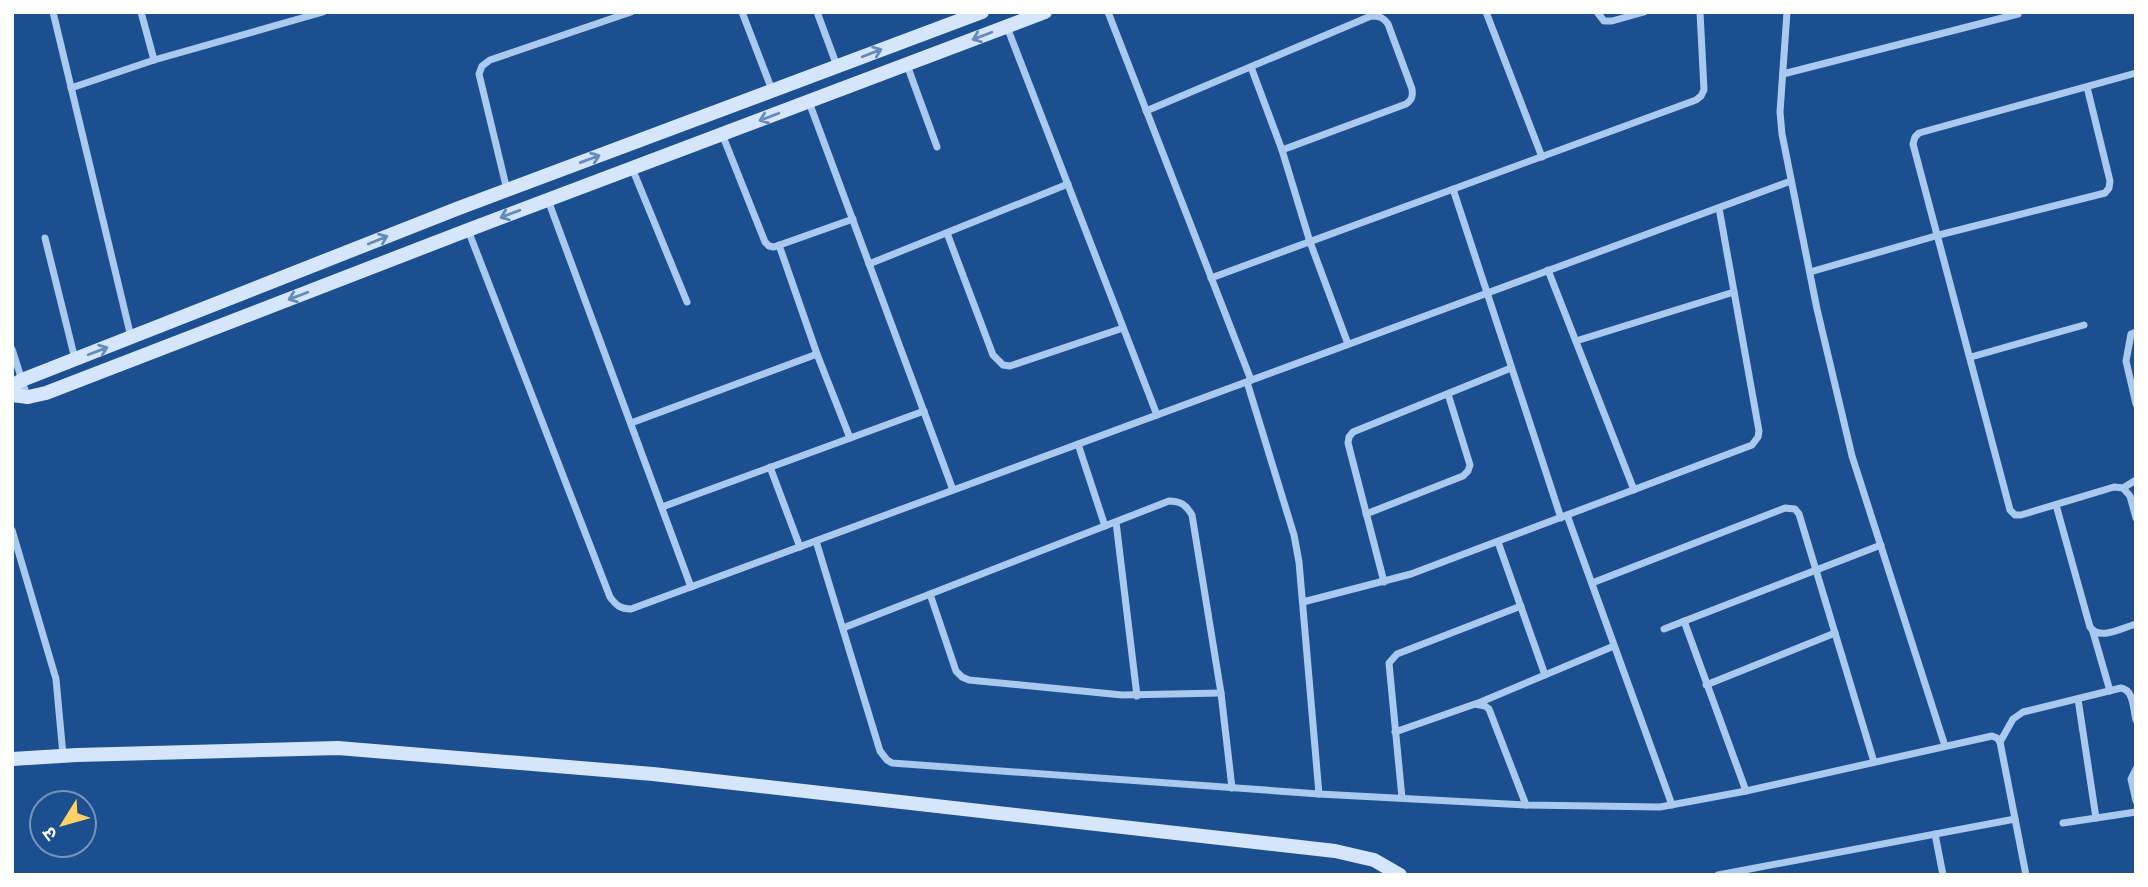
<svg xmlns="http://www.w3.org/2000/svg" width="2148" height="887" viewBox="0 0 2148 887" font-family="'Golos Text','Noto Sans Devanagari',sans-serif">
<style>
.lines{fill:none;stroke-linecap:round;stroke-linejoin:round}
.street{stroke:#a9c9ee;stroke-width:7}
.secondary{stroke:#d6e6fa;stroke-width:14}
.oneway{stroke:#668bba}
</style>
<rect width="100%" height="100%" fill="#1b4f8f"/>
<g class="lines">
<g class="street">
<polyline points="53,12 131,337"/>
<polyline points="141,12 154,60"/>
<polyline points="742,12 772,90"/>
<polyline points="817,12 837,66"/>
<polyline points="1108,12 1251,380"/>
<polyline points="1486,12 1542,157"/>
<polyline points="1597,12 1604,21 1612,21 1644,12"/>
<polyline points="1787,12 1780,112 1782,134 1817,309 1852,456 1945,746"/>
<polyline points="1007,27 1157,415"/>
<polyline points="907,65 937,147"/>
<polyline points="1251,67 1282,150 1310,242 1348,344"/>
<polyline points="2136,73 1919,133 1915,137 1913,144 2010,510 2015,515 2021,515 2114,487 2123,488 2130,496 2136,518"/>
<polyline points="1783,74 2018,14"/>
<polyline points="71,88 154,60 323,12"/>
<polyline points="809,102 953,490"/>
<path d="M1146,111L1371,16C1379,16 1383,17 1388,24L1412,89C1413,96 1412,100 1406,104L1282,150"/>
<polyline points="722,134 765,242 769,246 774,247 853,219"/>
<polyline points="632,168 687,302"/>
<polyline points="1453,189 1561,518"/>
<polyline points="507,190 479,74 482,66 490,60 631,12"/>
<polyline points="548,200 691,587"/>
<path d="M468,230L610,597C616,605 620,609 631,609L1791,181"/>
<polyline points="947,233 993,355 1003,365 1010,366 1123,328"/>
<polyline points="45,238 75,359"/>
<polyline points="779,245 817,354 850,438"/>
<polyline points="869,264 1068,184"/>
<polyline points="1548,270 1634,490"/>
<polyline points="1810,272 1939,235 2105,193 2109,188 2110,181 2087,87"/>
<polyline points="1211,278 1696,100 1701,96 1704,90 1700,12"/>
<polyline points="2136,332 2131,334 2126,361 2136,404"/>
<polyline points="1576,341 1734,292"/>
<polyline points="12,349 27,396"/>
<polyline points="1971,357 2084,325"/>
<polyline points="1247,382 1294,535 1299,562 1319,794"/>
<polyline points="631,423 817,354"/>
<polyline points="1078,444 1105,526"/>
<polyline points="770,467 800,547"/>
<polyline points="2123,488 2136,480"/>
<path d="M2056,505L2090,627C2099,641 2122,628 2136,624"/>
<polyline points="662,507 924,411"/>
<polyline points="1366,514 1463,476 1468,471 1470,465 1448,394"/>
<polyline points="1567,515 1672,805"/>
<polyline points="1116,522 1137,696"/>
<polyline points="12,530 56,679 63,755"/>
<polyline points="816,541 880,751 887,760 892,763 1319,794 1526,805 1660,807 1746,791 1992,736 1997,738 2000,742 2026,875"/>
<polyline points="1498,542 1545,675"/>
<polyline points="1384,582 1348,443 1349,437 1353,432 1511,368"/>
<polyline points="1592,583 1785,508 1795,509 1799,514 1874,762"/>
<polyline points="930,594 956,671 962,677 969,680 1122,695 1221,693"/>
<polyline points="1303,602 1411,574 1752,445 1758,437 1759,431 1719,208"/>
<polyline points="1684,621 1746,791"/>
<path d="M843,628L1169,501C1181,501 1186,505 1192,515L1221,693L1232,788"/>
<polyline points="1664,629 1881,545"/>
<polyline points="2093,632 2110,691"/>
<polyline points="1706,685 1835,633"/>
<polyline points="2078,699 2096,818"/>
<polyline points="1476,704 1614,646"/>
<polyline points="1395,732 1475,704 1485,706 1489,709 1526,805"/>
<path d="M2000,742L2013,719L2023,712L2121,688C2134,690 2133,709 2136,720"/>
<polyline points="2136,769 2131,779 2136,801"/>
<polyline points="1402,798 1389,663 1397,654 1521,606"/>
<polyline points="2063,823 2136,812"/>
<polyline points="1935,834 1943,875"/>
<polyline points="1718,875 2015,819"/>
</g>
<g class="secondary">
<polyline points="12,386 22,380 459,208 982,12"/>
<polyline points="12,395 28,397 46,393 468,230 1045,12"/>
<polyline points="12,759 77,755 338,748 653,774 1335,851 1374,860 1400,875"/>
</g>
</g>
<defs><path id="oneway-shaft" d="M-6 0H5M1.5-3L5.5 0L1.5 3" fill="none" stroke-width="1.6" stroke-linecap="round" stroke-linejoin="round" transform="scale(1.75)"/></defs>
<g class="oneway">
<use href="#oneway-shaft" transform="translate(982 36) rotate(159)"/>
<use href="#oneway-shaft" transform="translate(872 53) rotate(-21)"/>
<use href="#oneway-shaft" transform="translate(769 117) rotate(159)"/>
<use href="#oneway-shaft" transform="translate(590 159) rotate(-20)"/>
<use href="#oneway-shaft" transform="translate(510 214) rotate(159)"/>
<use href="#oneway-shaft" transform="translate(378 240) rotate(-22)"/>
<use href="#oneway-shaft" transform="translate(298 296) rotate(159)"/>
<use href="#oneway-shaft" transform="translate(98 351) rotate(-21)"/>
</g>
<rect width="2148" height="887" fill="none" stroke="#ffffff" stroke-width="28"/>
<g transform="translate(63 824) rotate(233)"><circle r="33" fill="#1b4f8f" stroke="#7695bc" stroke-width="2"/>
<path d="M0-5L12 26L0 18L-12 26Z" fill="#ffd166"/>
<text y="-10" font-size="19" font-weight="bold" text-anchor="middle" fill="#ffffff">उ</text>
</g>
</svg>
